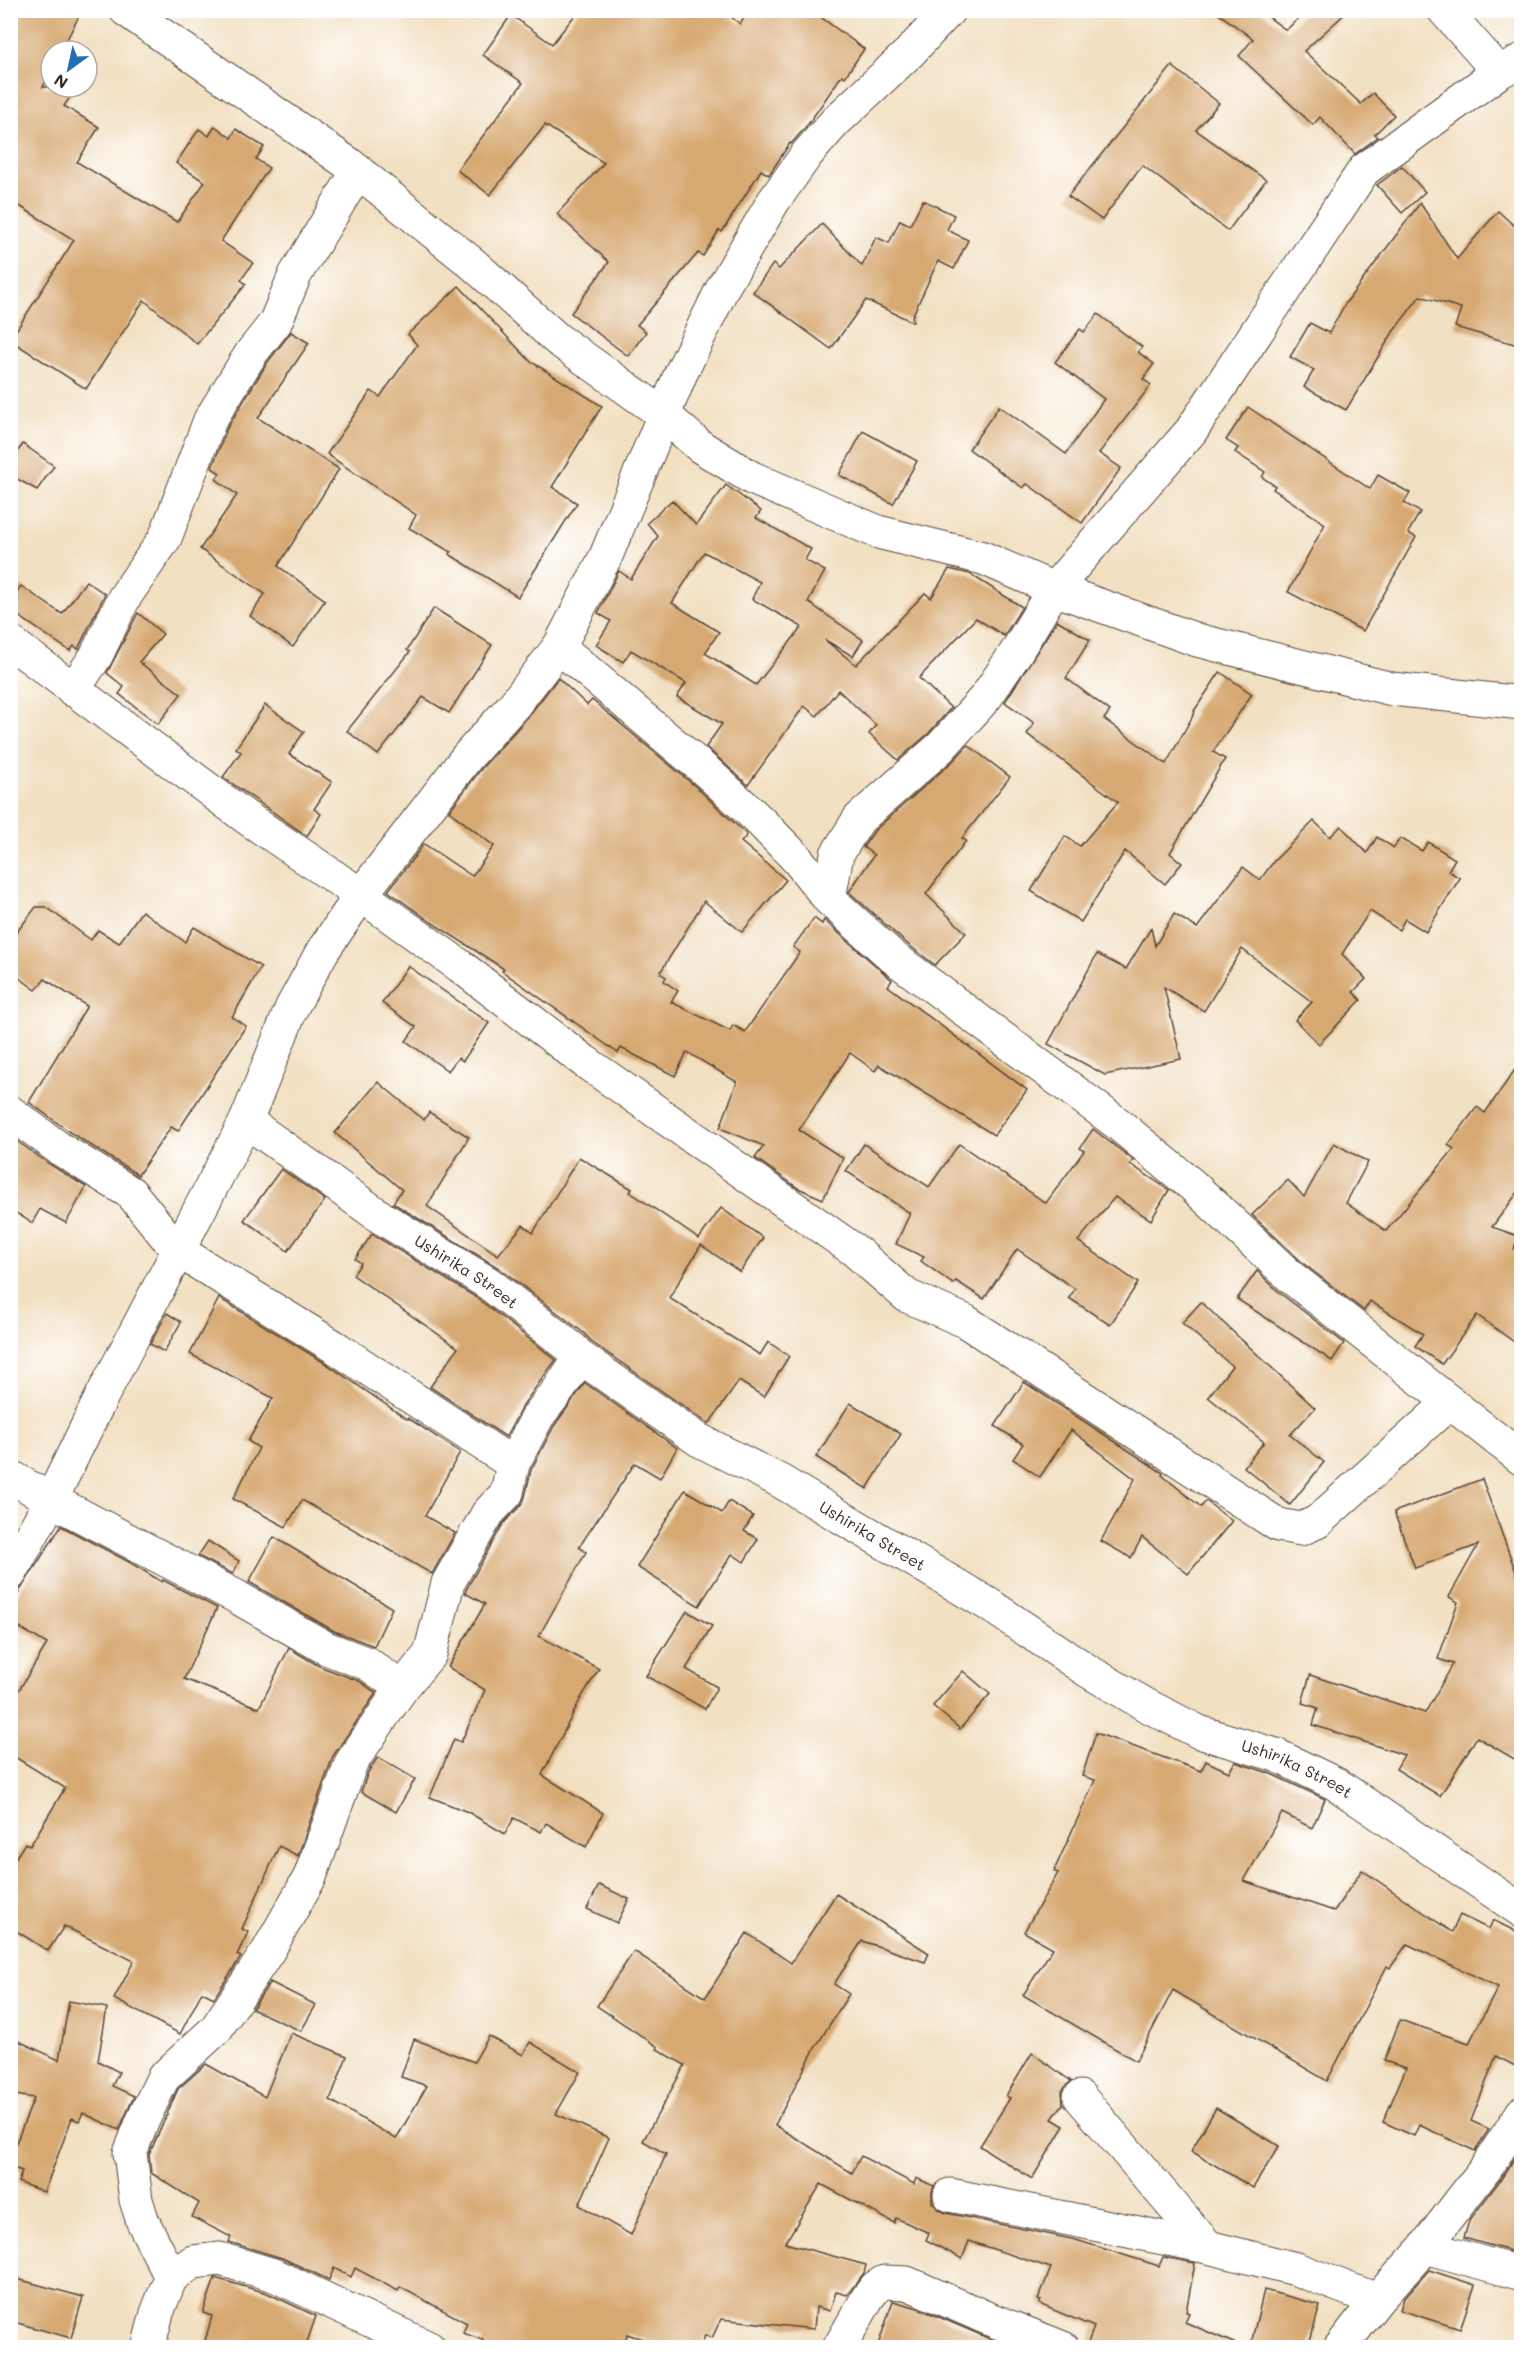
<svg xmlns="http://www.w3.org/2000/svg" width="1532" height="2358" viewBox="0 0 1532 2358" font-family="Mali,sans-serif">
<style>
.building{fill:#d7a972;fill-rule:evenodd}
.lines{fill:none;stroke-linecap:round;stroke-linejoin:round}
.minor-casing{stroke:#564537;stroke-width:35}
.minor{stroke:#fff;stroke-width:33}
.labels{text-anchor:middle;stroke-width:5;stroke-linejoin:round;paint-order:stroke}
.street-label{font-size:16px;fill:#3b2a1e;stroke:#fff}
</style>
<rect width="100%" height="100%" fill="#fff"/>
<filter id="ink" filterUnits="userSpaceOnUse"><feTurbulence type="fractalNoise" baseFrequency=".0167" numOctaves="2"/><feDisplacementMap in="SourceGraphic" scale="12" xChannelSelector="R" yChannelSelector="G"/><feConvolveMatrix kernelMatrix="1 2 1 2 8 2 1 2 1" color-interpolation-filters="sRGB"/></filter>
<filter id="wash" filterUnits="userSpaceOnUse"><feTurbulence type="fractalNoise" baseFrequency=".008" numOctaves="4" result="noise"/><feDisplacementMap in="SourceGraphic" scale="24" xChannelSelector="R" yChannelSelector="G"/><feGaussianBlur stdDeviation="1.35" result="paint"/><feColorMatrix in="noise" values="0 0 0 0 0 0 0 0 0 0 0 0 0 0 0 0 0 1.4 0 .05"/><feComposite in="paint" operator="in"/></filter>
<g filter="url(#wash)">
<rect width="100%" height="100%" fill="#f2e0c2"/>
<g id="blocks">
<g class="building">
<polygon points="10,10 82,10 61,51 51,51 51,71 43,87 77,87 64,106 99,127 77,162 177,222 205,182 176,163 199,129 209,136 215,126 231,138 236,129 264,147 256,159 269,168 221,241 253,263 241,280 246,284 197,344 144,300 86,389 10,340 74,240 10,200"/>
<polygon points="579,10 722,10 740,24 749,10 811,10 864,49 845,77 842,75 809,123 791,144 790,143 769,175 761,170 722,232 719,230 703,256 698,253 637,325 646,332 628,356 571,313 609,262 557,214 604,163 545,125 490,195 457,170 523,83 483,55 511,15 552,44"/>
<polygon points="1214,10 1259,10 1286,30 1308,10 1349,10 1304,51 1361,104 1373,93 1394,115 1375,134 1378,137 1355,154 1320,117 1313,125 1239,56 1253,39"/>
<polygon points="1172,66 1219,103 1196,130 1266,180 1228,231 1142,165 1102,220 1068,196"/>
<polygon points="1402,166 1425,192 1402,213 1377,185"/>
<polygon points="923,200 954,215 947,230 968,240 954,269 938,261 912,317 914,320 913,322 866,300 831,349 753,292 773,264 779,269 822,224 862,266 876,237 889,243 900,220 910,225"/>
<polygon points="1420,203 1457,259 1498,211 1521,232 1521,346 1455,327 1461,308 1420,296 1393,332 1346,410 1304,387 1314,370 1290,357 1310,323 1329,333 1345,304"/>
<polygon points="459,286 530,361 602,406 552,487 577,503 518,597 449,554 451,552 409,528 416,515 327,454 371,391 380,397 417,345 408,334"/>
<polygon points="1098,314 1142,347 1138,352 1154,364 1143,379 1151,385 1099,453 1121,468 1082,523 1027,484 1023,488 969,449 999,406 1066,454 1104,399 1055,362 1080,329 1084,332"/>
<polygon points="291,332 309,343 258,418 339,469 278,566 325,600 293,647 250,616 265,594 200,549 237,495 216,479 220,473 212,468 227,428 267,363"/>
<polygon points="1248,407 1370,489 1378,475 1410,493 1404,503 1420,512 1408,533 1416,537 1363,631 1288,592 1325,524 1273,489 1275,486 1262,477 1265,472 1235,452 1238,448 1226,440"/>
<polygon points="863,431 917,461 893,504 839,475"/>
<polygon points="23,444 54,466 37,490 10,475 10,462"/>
<path d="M726,485L761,511L756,518L811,549L805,560L825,571L808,602L863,640L853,656L825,640L856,665L925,593L931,598L949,569L970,574L1022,607L1004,636L976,618L919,678L951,708L928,734L898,760L869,734L876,725L838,690L817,716L804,706L748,785L706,747L722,724L677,697L686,683L631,650L623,662L596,645L611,621L598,613L619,571L631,579L658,536L647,523L672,500L696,525ZM704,552L760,582L752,599L802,627L756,685L705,653L719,632L672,603Z"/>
<polygon points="86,581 105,594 78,649 74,646 70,651 10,610 10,602 21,586 62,614"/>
<polygon points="434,608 492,645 449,713 423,697 378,755 347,731 410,652 407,650"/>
<polygon points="138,613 163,634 139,662 181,694 158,724 119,694 124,687 107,673"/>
<polygon points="1057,620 1090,640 1066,678 1110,711 1104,719 1166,764 1195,712 1194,711 1220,672 1252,694 1213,752 1225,759 1170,853 1182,863 1165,884 1125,851 1081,922 1031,891 1065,836 1080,846 1118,802 1027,734 1034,723 1005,702"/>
<polygon points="558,678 587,705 592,700 695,786 747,835 741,842 786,880 742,932 704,901 660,973 666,977 664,981 678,991 671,1002 730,1031 733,1025 745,1032 800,952 793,947 814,918 822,924 824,920 892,980 888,986 1027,1090 994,1135 879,1065 875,1071 850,1053 799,1130 843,1158 823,1199 798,1188 755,1158 764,1146 720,1128 737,1082 687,1052 675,1076 621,1048 618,1053 502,971 504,969 431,922 388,891 424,844 472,876 494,846 449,811 481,769 527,718"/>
<polygon points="265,705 304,732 289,754 332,782 314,809 321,814 307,836 223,777 241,752 236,748"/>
<polygon points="968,745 1010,777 962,838 966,841 926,894 966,933 935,965 905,942 849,892 874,855 863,847 875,830 953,761"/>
<polygon points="1314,821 1330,837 1341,826 1367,853 1377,837 1394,848 1400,838 1422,851 1428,842 1455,859 1448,871 1460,878 1426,932 1405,919 1399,930 1370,911 1342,954 1366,979 1353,992 1361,1000 1319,1044 1295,1020 1312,1002 1242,949 1204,1011 1164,987 1181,1059 1105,1075 1048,1044 1097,954 1126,969 1151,928 1155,946 1174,914 1197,928 1243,867 1260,880 1274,861"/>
<polygon points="36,907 46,907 91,940 98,930 119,943 142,911 185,942 194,927 261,967 232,1017 246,1026 178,1131 171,1127 138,1175 71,1133 29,1102 87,1006 45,979 36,990 10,971 10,941"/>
<polygon points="408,966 489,1023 463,1061 458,1058 448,1071 406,1041 416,1027 382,1003"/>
<polygon points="1521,1061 1521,1188 1492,1227 1518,1236 1514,1249 1521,1254 1521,1347 1477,1315 1442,1364 1415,1346 1423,1334 1370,1301 1364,1311 1304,1264 1252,1215 1288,1180 1304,1197 1334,1143 1368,1162 1346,1203 1386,1231 1454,1149 1448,1145 1477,1107 1485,1113"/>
<polygon points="378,1082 424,1120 429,1112 469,1137 427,1206 498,1255 523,1225 533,1233 579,1157 632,1189 630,1192 699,1239 721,1208 763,1238 740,1272 701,1245 669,1298 760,1355 768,1342 789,1356 764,1397 739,1381 709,1424 593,1343 585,1334 499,1268 393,1203 402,1190 335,1133"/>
<polygon points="1093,1129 1133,1160 1130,1164 1169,1190 1151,1220 1115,1197 1078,1241 1138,1283 1110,1325 1069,1298 1075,1289 1017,1249 984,1299 956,1281 953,1284 921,1261 924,1257 896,1244 910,1213 846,1171 864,1144 929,1187 959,1144 1046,1203 1084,1151 1080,1148"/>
<polygon points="10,1136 49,1164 86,1187 66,1223 40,1209 32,1223 10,1209"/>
<polygon points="281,1169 325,1200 288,1251 244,1220"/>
<polygon points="372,1234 477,1298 556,1360 523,1405 506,1437 430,1387 458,1348 353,1275 361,1263 355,1259"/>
<polygon points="1257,1271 1280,1293 1344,1343 1332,1361 1237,1299"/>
<polygon points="219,1298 328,1365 407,1419 408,1418 460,1452 425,1516 455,1533 432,1574 302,1500 286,1527 233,1499 259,1448 248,1441 273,1398 190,1354"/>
<polygon points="1201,1302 1315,1408 1290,1435 1324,1462 1290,1505 1244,1467 1264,1442 1208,1397 1232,1366 1182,1323"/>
<polygon points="167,1313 181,1322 164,1352 150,1344"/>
<polygon points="1024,1382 1163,1473 1162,1475 1201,1507 1206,1501 1232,1521 1188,1574 1142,1537 1131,1558 1101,1541 1135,1479 1071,1430 1040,1477 1013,1459 1023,1444 995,1426"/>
<polygon points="585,1383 677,1448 660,1478 635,1463 579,1547 586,1552 539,1636 599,1669 581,1698 542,1775 603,1813 586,1847 546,1823 541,1832 514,1818 505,1834 468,1812 430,1797 454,1739 461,1742 485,1690 448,1667 485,1604 465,1593 466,1590 503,1524 521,1505 525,1497 531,1470 554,1426"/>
<polygon points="850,1403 901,1434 867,1489 816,1457"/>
<polygon points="1482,1479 1521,1586 1521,1763 1477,1737 1440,1796 1396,1769 1404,1755 1313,1725 1318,1708 1302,1703 1310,1675 1425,1713 1453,1664 1438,1659 1458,1602 1449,1597 1478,1545 1415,1568 1394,1512"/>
<polygon points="685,1490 722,1513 729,1501 753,1516 744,1531 758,1539 744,1562 732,1554 699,1606 637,1567"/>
<polygon points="61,1526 131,1563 162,1582 163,1580 217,1608 184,1679 259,1708 289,1648 319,1666 359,1681 376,1693 333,1756 298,1856 279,1846 242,1929 248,1932 237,1955 241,1957 237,1963 214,1998 202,1992 180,2034 114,1999 134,1961 64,1926 48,1951 10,1927 10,1867 25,1843 30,1846 65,1788 10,1754 10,1684 19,1690 47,1644 10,1622 10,1606"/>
<polygon points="274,1537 392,1608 374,1646 334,1631 249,1582"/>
<polygon points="208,1541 239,1561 233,1574 198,1556"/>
<polygon points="687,1611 712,1626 686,1669 717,1687 705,1709 646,1676"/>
<polygon points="963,1671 990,1694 960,1729 933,1706"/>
<polygon points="1096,1733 1201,1771 1206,1761 1229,1772 1235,1762 1269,1773 1325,1799 1312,1828 1282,1813 1244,1881 1334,1911 1362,1870 1452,1932 1460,1915 1489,1929 1493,1920 1521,1934 1521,2069 1496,2056 1471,2121 1489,2129 1475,2151 1419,2125 1414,2136 1383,2122 1406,2068 1384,2061 1400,2020 1469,2043 1498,1987 1407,1944 1390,1968 1387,1966 1327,2081 1173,1990 1136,2061 1023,1995 1053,1948 1024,1932 1058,1873 1054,1871 1095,1780 1082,1776"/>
<polygon points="378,1757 415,1779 396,1812 361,1792 368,1772"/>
<polygon points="599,1885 629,1899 617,1923 587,1909"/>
<polygon points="836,1894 929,1953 925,1962 862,1941 834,1984 849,1994 815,2048 775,2125 852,2173 861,2156 914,2184 916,2178 934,2186 932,2192 932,2202 938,2209 946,2213 1076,2240 1159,2266 1163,2257 1195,2263 1186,2312 1189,2313 1185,2322 1245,2348 1086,2348 1094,2327 1039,2304 1041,2301 1038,2300 1051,2268 969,2241 962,2259 926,2240 929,2233 896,2218 894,2223 821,2184 785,2243 866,2265 864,2273 847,2295 836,2292 830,2311 816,2307 814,2329 721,2319 712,2338 705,2335 701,2348 670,2348 627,2334 624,2348 481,2348 483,2340 463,2333 467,2323 400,2287 398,2291 355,2268 351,2277 334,2268 329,2280 282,2258 229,2242 231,2237 192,2217 199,2203 151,2173 149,2155 178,2089 206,2064 265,2097 291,2033 347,2056 330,2100 396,2139 427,2086 401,2077 414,2039 474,2062 489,2036 523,2055 530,2042 580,2072 556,2114 609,2138 579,2205 631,2235 666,2154 643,2141 685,2065 657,2049 658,2047 597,2006 634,1951 705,1998 747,1933 791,1963"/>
<polygon points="270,1982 316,2005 301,2031 252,2009"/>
<polygon points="69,2001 107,2008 98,2061 119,2072 112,2086 134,2096 119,2130 83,2113 79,2121 72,2118 44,2192 18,2182 22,2171 10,2167 10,2158 34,2098 10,2094 10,2037 59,2060"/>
<polygon points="1032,2053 1071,2081 1062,2091 1063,2104 1052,2119 1064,2126 1032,2179 980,2146 1010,2098 1006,2096"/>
<polygon points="1216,2108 1279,2146 1253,2188 1191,2151"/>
<polygon points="1521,2148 1521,2254 1464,2238 1469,2221 1501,2179"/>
<polygon points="1429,2270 1475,2285 1460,2329 1400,2310 1404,2298"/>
<polygon points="10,2277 83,2297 71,2338 10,2321"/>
<polygon points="215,2278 267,2293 316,2316 305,2348 203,2348 212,2316 203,2313"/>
<polygon points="1264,2290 1320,2305 1308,2348 1250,2348"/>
<polygon points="893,2301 918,2308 1011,2348 877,2348"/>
</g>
</g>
</g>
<g filter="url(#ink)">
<use href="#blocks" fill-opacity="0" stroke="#564537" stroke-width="1.5"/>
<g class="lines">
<g class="minor-casing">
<g id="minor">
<polyline points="126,10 349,164 473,264 557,339 663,414 701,447 752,478 878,532 983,558 1054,589 1197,640 1392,689 1522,703"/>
<polyline points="1444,10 1499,72"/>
<polyline points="10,642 247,818 361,895 460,966 584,1061 854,1250 907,1296 965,1321 1278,1525 1301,1529 1317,1522 1450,1402"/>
<polyline points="559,647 707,772 759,820 797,859 829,899 893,957 1117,1123 1192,1185 1292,1278 1522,1459"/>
<polyline points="73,690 96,656 124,598 165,538 210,420 252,352 275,323 295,275 358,171"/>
<polyline points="829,899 837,854 859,819 941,747 986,697 1015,654 1054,589 1191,431 1364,170 1499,72 1522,60"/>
<polyline points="10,1112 60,1149 131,1193 177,1250 338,1349 513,1464"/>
<path id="s1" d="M246,1121L382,1218L488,1283L573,1349L580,1357L699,1440L780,1481L988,1604L1088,1671L1146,1705L1199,1732L1276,1755L1336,1784L1522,1911"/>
<polyline points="10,1476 51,1500 237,1597 326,1648 368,1664 402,1688"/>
<polyline points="10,1574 51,1500 102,1396 246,1121 292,1007 322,952 361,895 467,757 513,706 559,647 606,556 681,373 723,287 773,202 807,154 835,122 910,52 949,10"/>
<polyline points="1080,2097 1208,2247"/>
<polyline points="950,2195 1208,2247 1296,2269 1377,2300"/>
<polyline points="1425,2247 1522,2274"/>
<polyline points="171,2277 143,2222 136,2200 130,2153 143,2120 163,2078 216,2029 268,1951 310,1877 351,1763 402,1688 430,1654 448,1583 488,1513 507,1493 513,1464 538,1416 560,1388 580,1357"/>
<polyline points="148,2348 157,2313 171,2277 193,2262 220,2259 274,2275 429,2348"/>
<polyline points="839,2348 868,2297 876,2287 884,2282 907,2283 987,2318 1063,2348"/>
<polyline points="1340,2348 1377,2300 1425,2247 1486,2168 1522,2113"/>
</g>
</g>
<use href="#minor" class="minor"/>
</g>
</g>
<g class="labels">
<g class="street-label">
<text dy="6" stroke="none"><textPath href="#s1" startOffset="267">Ushirika Street</textPath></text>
<text dy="6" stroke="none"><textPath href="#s1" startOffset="753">Ushirika Street</textPath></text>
<text dy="6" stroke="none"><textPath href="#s1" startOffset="1239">Ushirika Street</textPath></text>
</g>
</g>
<rect width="1532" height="2358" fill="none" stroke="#fff" stroke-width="36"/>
<g transform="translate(69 69) rotate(213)"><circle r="28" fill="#ffffff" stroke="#b1aaa5" stroke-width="1.5"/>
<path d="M0-4.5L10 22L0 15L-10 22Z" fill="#1f6fb2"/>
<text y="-9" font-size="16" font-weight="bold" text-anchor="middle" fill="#3b2a1e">N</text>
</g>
</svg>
